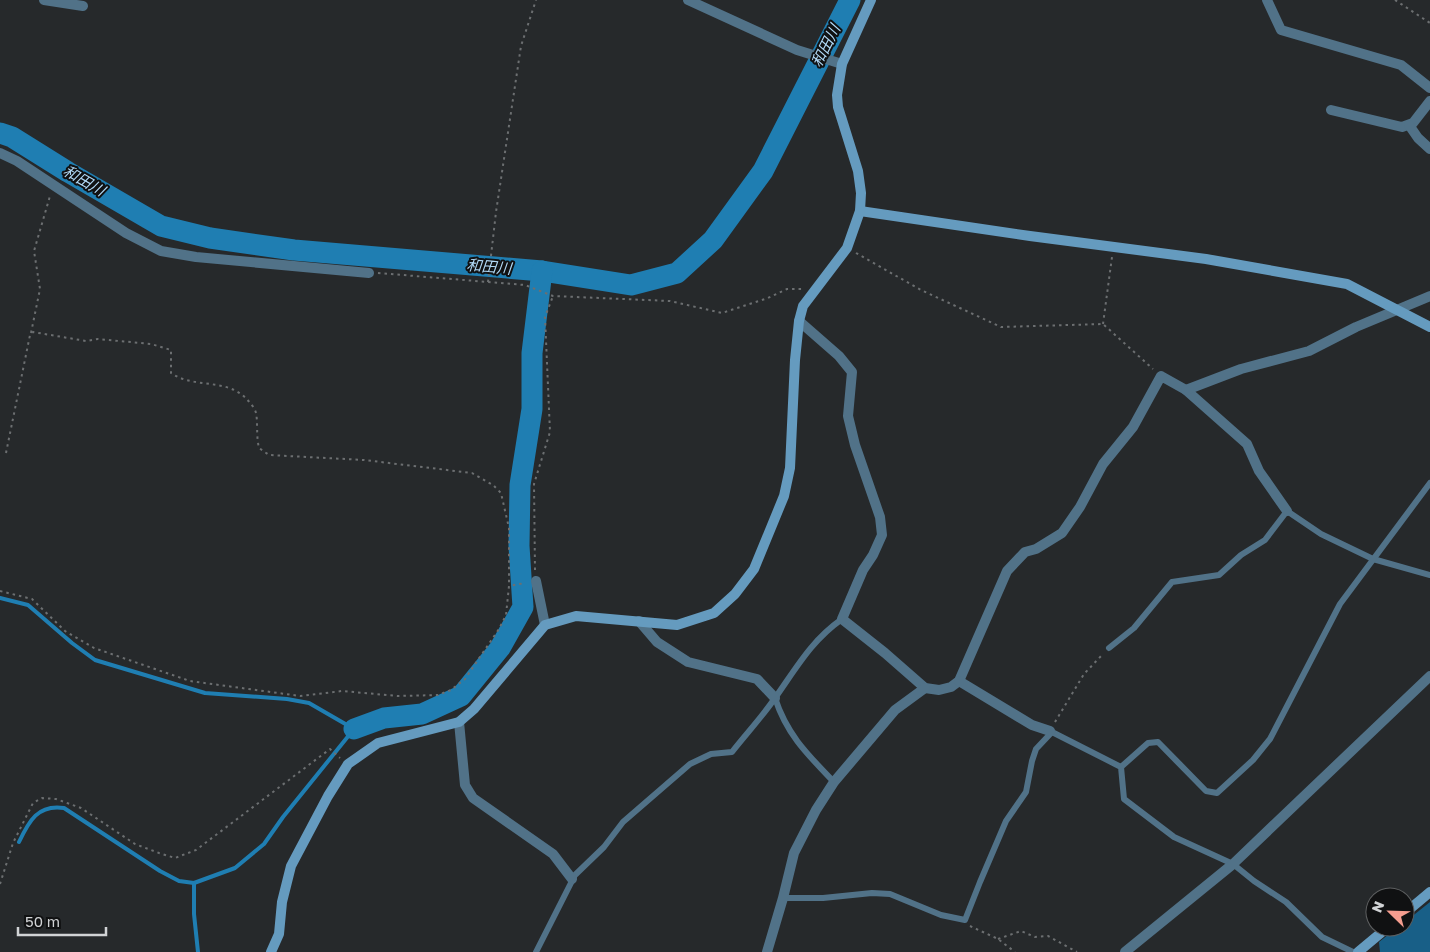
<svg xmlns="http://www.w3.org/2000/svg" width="1430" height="952" viewBox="0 0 1430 952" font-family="'Golos Text','Noto Sans JP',sans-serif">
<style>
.forest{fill:#185f87}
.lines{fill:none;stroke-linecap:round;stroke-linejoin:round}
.stream{stroke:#1f7eb2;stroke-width:4}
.river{stroke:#1f7eb2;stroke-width:21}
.path{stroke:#6c6f71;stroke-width:2;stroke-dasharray:2.5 4;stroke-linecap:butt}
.lane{stroke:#517288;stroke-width:6}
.street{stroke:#517288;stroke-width:10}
.secondary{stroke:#659bbf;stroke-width:10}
.labels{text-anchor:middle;stroke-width:4;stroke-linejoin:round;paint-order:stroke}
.water-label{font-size:15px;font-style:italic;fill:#b1d9f6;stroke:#101112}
</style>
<rect width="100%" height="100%" fill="#26292b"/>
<polygon class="forest" points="1430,902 1430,952 1380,952 1379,942 1398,927 1405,927 1405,922"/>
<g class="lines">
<g class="stream">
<path d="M0,598L28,605L72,643L95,660L205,693L287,699L309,703L354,729L283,817L264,844L235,868L194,883L179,881L160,871L64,808C38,804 29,821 19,842"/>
<polyline points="194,883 194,914 198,952"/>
</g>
<g class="river">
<polyline points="0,133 12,137 68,172 161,226 210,238 294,250 542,271 631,285 677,273 713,240 763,171 850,0"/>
<polyline points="354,729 384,718 422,714 461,696 500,648 523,607 519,546 520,485 532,409 532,353 542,271"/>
</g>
<g class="path">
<polyline points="1395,0 1430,23"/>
<polyline points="856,253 921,290 1001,327 1103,324 1153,369"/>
<polyline points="378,273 525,285 553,296 670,301 722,313 768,298 787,289 803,289"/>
<polyline points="488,282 496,212 521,46 536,0"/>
<polyline points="1103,324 1112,257"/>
<polyline points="31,333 40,289 34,251 50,196"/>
<path d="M6,453L30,335L33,332L86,341L98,339L151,344L171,350V373C195,390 230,376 250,403C252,405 255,409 256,413C258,422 256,436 259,448L269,455L364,460L472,473L493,485L501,493L509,528V586"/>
<polyline points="535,570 534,484 550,432 545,317 553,296"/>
<polyline points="0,591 32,599 65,631 94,648 190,681 300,696 342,691 398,696 438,695 451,690 465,679 499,629 506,615 509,586 525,583"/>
<polyline points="1055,722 1084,674 1102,655"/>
<polyline points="0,884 13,843 33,803 42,798 56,799 81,808 135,844 159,853 175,858 196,850 330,749 340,758"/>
<polyline points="970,926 998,939 1015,952"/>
<polyline points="998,939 1021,931 1035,937 1048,936 1077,952"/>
</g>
<g class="lane">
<polyline points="1109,648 1134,628 1172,582 1219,575 1241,555 1265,540 1287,511 1321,534 1373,559 1430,575"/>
<path d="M775,698C787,735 808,755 834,782"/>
<polyline points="1050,731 1121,767 1124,799 1174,837 1233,864 1254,881 1286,902 1322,937 1353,952"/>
<polyline points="1121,767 1148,743 1158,742 1206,791 1217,793 1253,760 1270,739 1340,604 1430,483"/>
<polyline points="783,898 823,898 872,893 890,894 941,915 965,920 980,882 1006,821 1026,792 1032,761 1036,749 1052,732"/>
<path d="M536,952L575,875L604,847L623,822L690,764L711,754L732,752C746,734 762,717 775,698C797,667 811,641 842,619"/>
</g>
<g class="street">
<polyline points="44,0 83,6"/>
<polyline points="688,0 797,50 842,64"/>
<polyline points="1267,0 1281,30 1401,65 1430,88"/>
<polyline points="1331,110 1402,127 1413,123 1430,101"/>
<polyline points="1409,125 1418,138 1430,149"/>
<polyline points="0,153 17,161 126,233 161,251 196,257 369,273"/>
<polyline points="799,321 839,356 852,372 848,416 855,445 880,517 882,535 873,555 863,570 842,619 885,653 925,688 939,690 951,687 959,681 1007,571 1025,552 1036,549 1062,533 1080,507 1103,464 1133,427 1161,376 1186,390 1247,444 1259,471 1287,511"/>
<polyline points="1186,390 1241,369 1309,351 1356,327 1430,296"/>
<polyline points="536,581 545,625"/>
<polyline points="639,621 657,642 688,662 757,679 775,698"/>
<polyline points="959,681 1032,725 1050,731"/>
<polyline points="459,722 465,785 473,798 553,854 572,879"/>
<polyline points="767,952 783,898 794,853 816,810 834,782 895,710 925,688"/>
<polyline points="1125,952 1233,864 1430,676"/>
</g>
<g class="secondary">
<polyline points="860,211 1030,236 1206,259 1347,284 1430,327"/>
<polyline points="1405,913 1430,892"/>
<polyline points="271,952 279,934 282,902 291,866 328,796 348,764 378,743 459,722 474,709 545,625 576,616 677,625 714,613 735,594 754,569 784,496 790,468 795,360 799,321 803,306 847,248 860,211 861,193 858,171 838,107 837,95 842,64 871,0"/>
<polyline points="1358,952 1388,927"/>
</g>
</g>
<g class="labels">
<g class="water-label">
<text transform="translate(826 46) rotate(-63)" y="5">和田川</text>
<text transform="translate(84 181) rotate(30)" y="5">和田川</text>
<text transform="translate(489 267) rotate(5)" y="5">和田川</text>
</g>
</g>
<g transform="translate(1390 912) rotate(293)"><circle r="24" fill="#101112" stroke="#5d5f60"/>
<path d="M0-4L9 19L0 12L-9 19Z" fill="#f59d8f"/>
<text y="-8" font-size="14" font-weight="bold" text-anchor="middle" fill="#d1d3d5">N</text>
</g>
<path d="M18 927v8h88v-8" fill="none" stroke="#d1d3d5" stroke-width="2.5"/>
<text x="25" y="927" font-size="15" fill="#d1d3d5" stroke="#101112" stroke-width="4" paint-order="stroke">50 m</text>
</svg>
